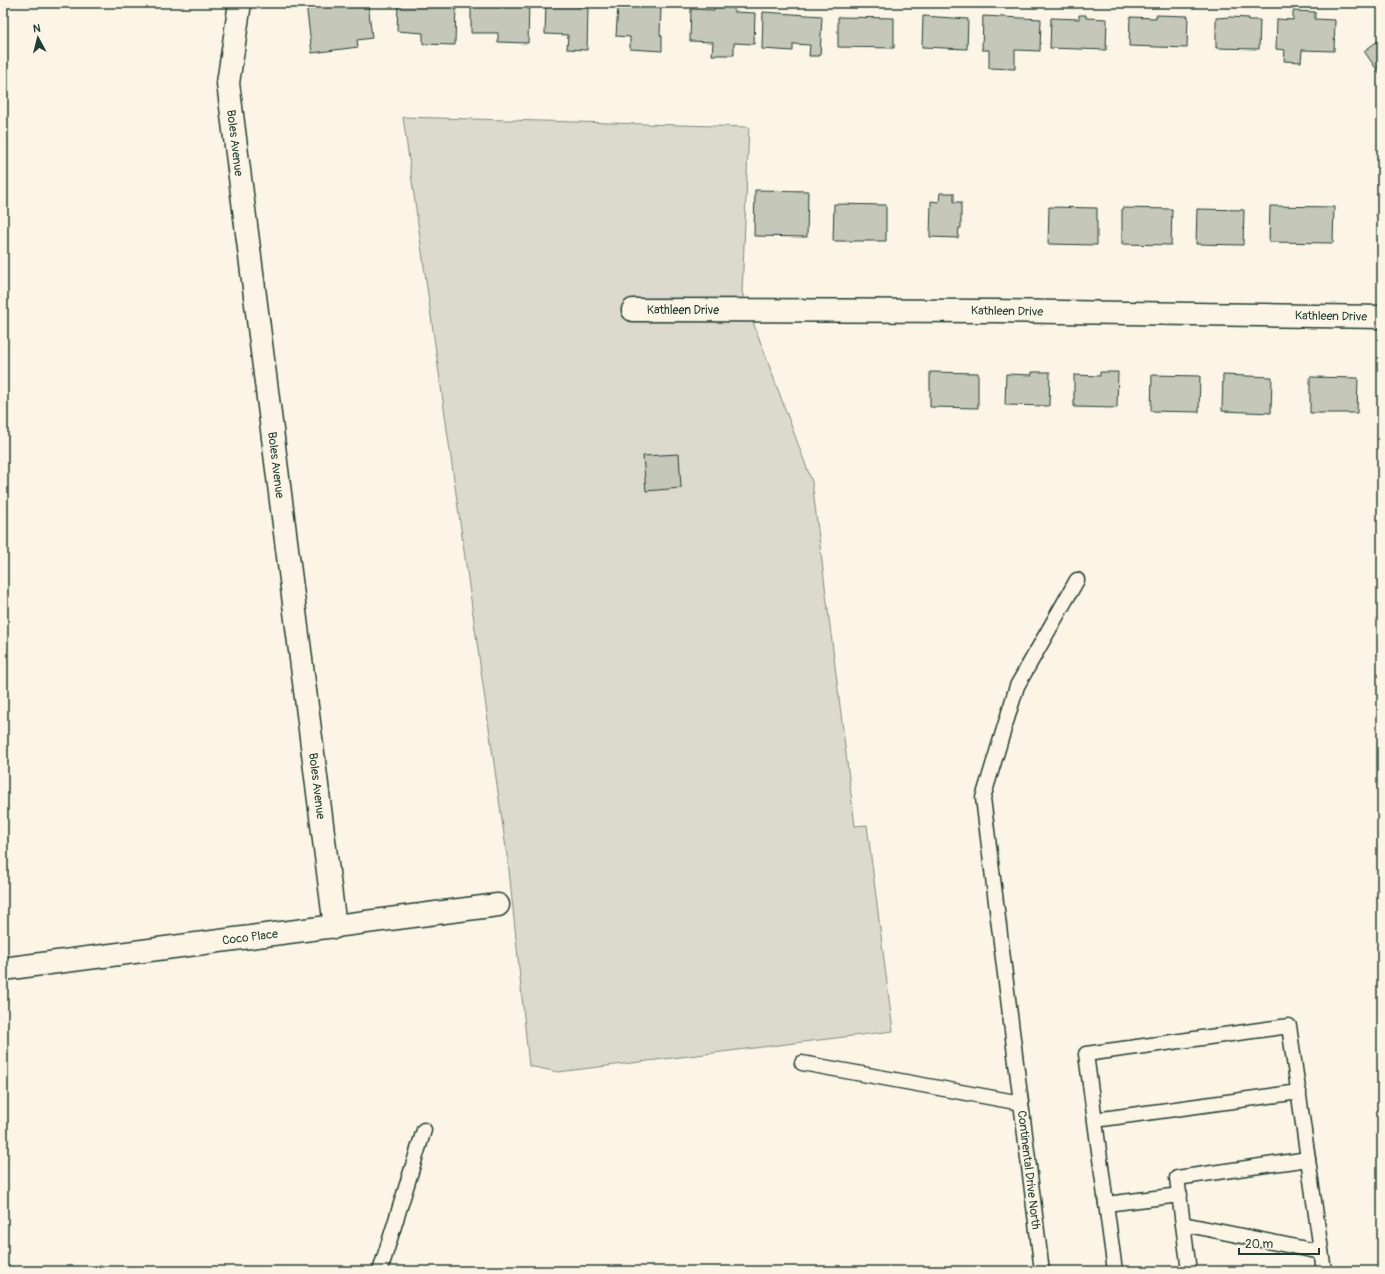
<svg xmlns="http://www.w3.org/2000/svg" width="1385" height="1274" viewBox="0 0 1385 1274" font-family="Pangolin,sans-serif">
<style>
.green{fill:#dcdacc;stroke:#7e8c80}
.building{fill:#c5c7b9;stroke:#1f3d34}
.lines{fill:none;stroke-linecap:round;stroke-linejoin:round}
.lane-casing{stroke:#1f3d34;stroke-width:17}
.street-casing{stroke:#1f3d34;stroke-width:25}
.lane{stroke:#fcf5e5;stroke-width:14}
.street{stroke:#fcf5e5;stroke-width:22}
.labels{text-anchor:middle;stroke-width:3.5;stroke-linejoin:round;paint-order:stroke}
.street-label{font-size:12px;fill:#1f3d34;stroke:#fcf5e5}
</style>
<rect width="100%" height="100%" fill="#fcf5e5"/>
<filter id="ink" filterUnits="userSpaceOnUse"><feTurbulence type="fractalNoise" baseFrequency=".025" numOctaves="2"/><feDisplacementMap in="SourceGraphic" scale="8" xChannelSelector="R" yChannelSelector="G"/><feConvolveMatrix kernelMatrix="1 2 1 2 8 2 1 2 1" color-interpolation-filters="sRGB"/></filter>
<g filter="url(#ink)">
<polygon class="green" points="403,117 749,127 742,292 812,482 855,826 867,825 893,1031 558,1072 529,1066 509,870"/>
<g class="building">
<polygon points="306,3 368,3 372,38 357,40 358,47 312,53"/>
<polygon points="398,3 456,3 455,45 423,44 423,33 397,31"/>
<polygon points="493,3 529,3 528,43 498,42 498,33 471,33 471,4 493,4"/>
<polygon points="546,3 575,4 574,6 588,7 587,50 567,49 568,35 545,34"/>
<polygon points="714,3 734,4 734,12 755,13 754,44 734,43 734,55 712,55 713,42 690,41 691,9 714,10"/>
<polygon points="639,5 661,7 660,35 662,36 662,51 630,49 630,37 616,36 618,6 639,7"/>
<polygon points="1293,11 1315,12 1315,19 1335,20 1334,51 1302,50 1301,62 1284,61 1285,50 1276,49 1277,19 1293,20"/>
<polygon points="763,12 822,16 820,56 809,56 810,45 793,44 793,51 762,49"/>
<polygon points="1079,15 1086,15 1086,18 1107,19 1106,50 1050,48 1051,18 1079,19"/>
<polygon points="1156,15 1188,16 1187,48 1129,46 1130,17 1156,18"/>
<polygon points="923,16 968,19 967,49 922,47"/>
<polygon points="983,16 1041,19 1040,51 1015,50 1015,69 989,68 989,50 982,50"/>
<polygon points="838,17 894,18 894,48 838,47"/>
<polygon points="1230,17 1249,18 1248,20 1260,20 1259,49 1216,48 1216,18"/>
<polygon points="1382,38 1382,77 1364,51"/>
<polygon points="1381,99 1382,99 1382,141 1380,141"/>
<polygon points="755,190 808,191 807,237 754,236"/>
<polygon points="940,193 954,193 954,202 961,202 961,228 959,228 958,238 930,237 931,201 939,202"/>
<polygon points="1377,201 1382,201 1382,217 1376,216"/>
<polygon points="834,204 886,205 886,241 833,241"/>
<polygon points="1270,206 1334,207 1333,243 1269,242"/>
<polygon points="1049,207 1097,208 1097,245 1048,244"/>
<polygon points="1122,208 1172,209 1171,245 1122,244"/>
<polygon points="1197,209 1244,210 1243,245 1196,244"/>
<polygon points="930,372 978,373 978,408 930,407"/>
<polygon points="1032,372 1050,372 1049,406 1005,405 1006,374 1032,375"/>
<polygon points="1100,372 1118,372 1117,408 1074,407 1074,375 1100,376"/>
<polygon points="1152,375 1200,376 1199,412 1151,411"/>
<polygon points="1223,375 1272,377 1271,413 1222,411"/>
<polygon points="1310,377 1358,378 1357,413 1310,413"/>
<polygon points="679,454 681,488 646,491 643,456"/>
</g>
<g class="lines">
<g class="lane-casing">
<g id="lane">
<polyline points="802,1063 1021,1103"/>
<polyline points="1095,1120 1299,1092"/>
<polyline points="1106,1204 1180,1195"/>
<polyline points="1183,1224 1321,1252"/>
<polyline points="380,1271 424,1130"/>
<polyline points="1042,1271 983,798 1017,686 1077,580"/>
<polyline points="1115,1271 1086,1054 1289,1026 1324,1271"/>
<polyline points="1189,1271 1177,1178 1308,1159"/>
</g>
</g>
<g class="street-casing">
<g id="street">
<polyline points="240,3 228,83 335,927"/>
<polyline points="633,310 996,311 1382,317"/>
<polyline points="3,969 498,905"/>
</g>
</g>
<use href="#lane" class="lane"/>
<use href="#street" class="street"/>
</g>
</g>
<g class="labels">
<g class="street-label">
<text transform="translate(235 143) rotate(83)" y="4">Boles Avenue</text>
<text x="683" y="314">Kathleen Drive</text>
<text transform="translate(1007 311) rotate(1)" y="4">Kathleen Drive</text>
<text transform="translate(1331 316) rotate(1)" y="4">Kathleen Drive</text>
<text transform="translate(276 465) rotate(83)" y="4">Boles Avenue</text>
<text transform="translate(317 786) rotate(83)" y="4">Boles Avenue</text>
<text transform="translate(250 937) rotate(-7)" y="4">Coco Place</text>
<text transform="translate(1029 1170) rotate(83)" y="4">Continental Drive North</text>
</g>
</g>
<rect width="1385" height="1274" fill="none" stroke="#fcf5e5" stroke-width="16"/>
<rect x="8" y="8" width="1369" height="1258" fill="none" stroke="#1f3d34" stroke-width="1.5" filter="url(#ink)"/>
<g transform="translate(38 38) rotate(353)" stroke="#fcf5e5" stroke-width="3" paint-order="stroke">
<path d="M0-3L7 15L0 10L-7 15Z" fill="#1f3d34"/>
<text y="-6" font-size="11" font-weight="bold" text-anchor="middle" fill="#1f3d34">N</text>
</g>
<path d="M1239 1248v6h80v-6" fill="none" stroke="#1f3d34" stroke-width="2"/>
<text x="1245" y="1248" font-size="12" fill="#1f3d34" stroke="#fcf5e5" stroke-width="3" paint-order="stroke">20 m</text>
</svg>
